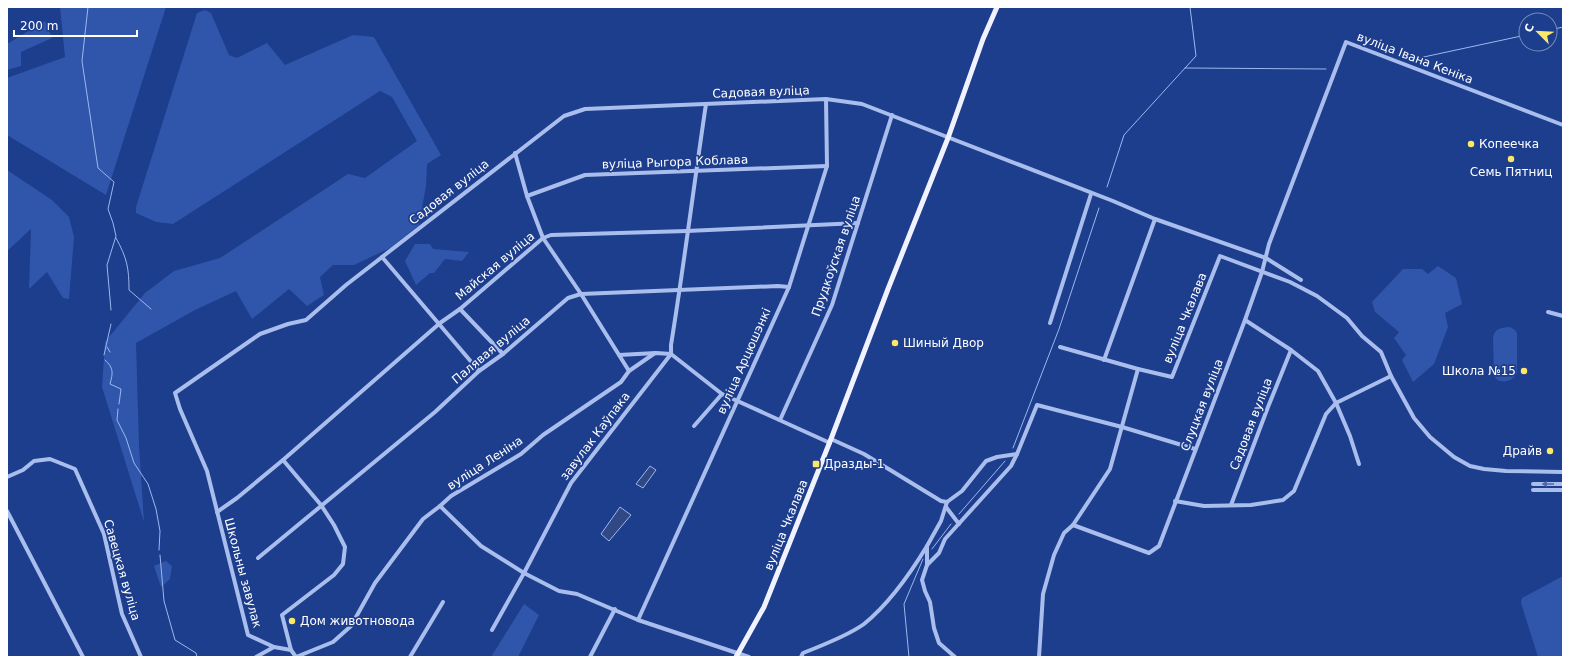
<svg xmlns="http://www.w3.org/2000/svg" width="1570" height="664" viewBox="0 0 1570 664" font-family="'DejaVu Sans',sans-serif">
<style>
.green{fill:#3056ab}
.water{fill:#304884;stroke:#9db7ef}
.lines{fill:none;stroke-linecap:round;stroke-linejoin:round}
.stream{stroke:#9db7ef;stroke-width:1}
.minor{stroke:#aabeed;stroke-width:4}
.major{stroke:#f0f3ff;stroke-width:5}
.oneway{fill:#4e6aaf}
.poi-dot{fill:#fde768;stroke:#1d3d8d;stroke-width:1.5}
.labels{text-anchor:middle;stroke-width:3.5;stroke-linejoin:round;paint-order:stroke}
.street-label{font-size:12px;fill:#fff;stroke:#1d3d8d}
.poi-label{font-size:12px;fill:#fff;stroke:#1d3d8d;text-anchor:start}
</style>
<rect width="100%" height="100%" fill="#1d3d8d"/>
<g class="green">
<polygon points="60,7 166,7 106,195 7,135 7,78 65,57"/>
<polygon points="205,10 211,13 229,55 237,58 267,43 285,65 353,35 374,37 441,155 427,164 426,186 419,225 390,248 354,265 333,265 320,277 324,295 307,306 289,289 252,319 236,291 195,310 136,343 139,446 144,522 102,387 105,342 145,293 174,271 220,258 348,174 365,178 417,141 392,97 380,91 173,224 156,222 136,213 136,207 197,13"/>
<polygon points="45,21 52,38 21,52 21,66 7,70 7,44"/>
<polygon points="7,170 52,200 69,217 74,237 69,299 63,298 47,272 29,289 31,229 7,251"/>
<polygon points="415,244 430,244 433,249 469,252 462,261 445,259 434,273 430,273 416,285 405,261"/>
<polygon points="1438,266 1456,278 1462,304 1445,313 1448,327 1434,364 1413,382 1402,360 1406,355 1394,338 1399,332 1375,312 1372,302 1403,269 1422,269 1428,274"/>
<path d="M1510,327L1515,330L1517,333V373C1513,382 1499,385 1494,376L1493,337C1495,328 1501,328 1510,327Z"/>
<polygon points="166,561 172,566 170,579 161,587 154,566"/>
<polygon points="1563,576 1563,657 1538,657 1521,603 1522,598"/>
<polygon points="524,604 539,615 518,657 491,657"/>
</g>
<g class="water">
<polygon points="650,466 656,470 643,488 636,484"/>
<polygon points="620,507 631,515 609,541 601,534"/>
</g>
<g class="lines">
<g class="stream">
<polyline points="88,7 82,61 98,168 114,182 108,209 113,223 116,236 107,265 111,310"/>
<polyline points="1550,30 1563,27"/>
<polyline points="1419,58 1526,35"/>
<polyline points="1185,68 1326,69"/>
<polyline points="1107,187 1124,135 1196,56 1190,7"/>
<path d="M116,238C127,258 129,268 129,290L151,309"/>
<polyline points="107,347 110,352"/>
<polyline points="104,355 111,324"/>
<path d="M105,360C114,368 113,373 110,384L121,389L119,404"/>
<polyline points="118,409 117,420 126,438 134,463 148,484 156,509 160,531 159,550"/>
<polyline points="1013,448 1059,329 1099,208"/>
<polyline points="959,514 1005,461"/>
<polyline points="932,549 951,524"/>
<polyline points="160,555 164,601 175,640 196,653 197,657"/>
<polyline points="909,657 904,604 923,559"/>
</g>
<g class="minor">
<path d="M515,153L527,196L543,238L581,294L619,355L656,353L671,354V345C684,265 694,184 706,104"/>
<polyline points="527,196 585,175 827,166"/>
<polyline points="382,257 479,371"/>
<polyline points="460,309 503,354"/>
<polyline points="1548,312 1563,316"/>
<polyline points="1245,320 1291,350 1318,371 1336,403 1350,436 1359,464"/>
<polyline points="1050,323 1091,194"/>
<polyline points="1060,347 1138,369 1172,377 1220,256 1290,282 1317,296 1347,318 1362,336 1381,352 1391,376 1414,418 1430,437 1454,457 1470,466 1484,469 1506,471 1563,472"/>
<polyline points="619,355 629,371"/>
<polyline points="1104,360 1155,219"/>
<polyline points="780,420 832,305 892,115"/>
<polyline points="694,426 722,394"/>
<polyline points="831,439 864,454 941,501 947,502 962,491 986,461 997,457 1017,454"/>
<polyline points="283,460 321,505 334,525 345,547 343,564 334,575 282,615 291,650"/>
<polyline points="7,477 23,470 34,461 50,459 75,469 104,534 122,614 141,657"/>
<polyline points="1533,484 1563,484"/>
<polyline points="1533,490 1563,490"/>
<polyline points="1175,501 1204,506 1251,505 1283,500 1294,491 1326,414 1336,403 1391,376"/>
<polyline points="947,502 941,521 927,546 927,565 922,580 925,591 930,602 934,628 939,643 955,657"/>
<polyline points="1231,505 1268,407 1291,350"/>
<polyline points="440,506 481,546 524,573 559,591 577,594 638,620 749,657"/>
<polyline points="946,507 959,524"/>
<polyline points="7,511 83,657"/>
<polyline points="217,512 237,498 283,460 440,323 460,309 543,238 551,235 687,231 858,223"/>
<polyline points="1073,525 1149,553 1159,546 1245,320 1262,272 1269,244 1346,42 1563,125"/>
<polyline points="258,558 435,412 479,371 503,354 568,298 581,294 778,286 789,287"/>
<polyline points="927,565 939,553 945,539 1011,466 1017,454 1037,405 1122,427 1195,449"/>
<polyline points="638,620 789,287 827,166 826,99"/>
<polyline points="492,630 524,573 571,483 671,354 722,394 830,443"/>
<polyline points="256,657 274,647"/>
<polyline points="296,657 291,650 274,647 248,635 207,471 180,409 175,393 260,334 288,324 306,320 346,285 564,116 585,109 826,99 862,104 1113,201 1155,219 1266,258 1301,280"/>
<polyline points="296,657 333,642 351,626 375,583 423,519 440,506 451,496 521,454 543,435 621,382 629,371 655,353"/>
<polyline points="410,657 443,602"/>
<polyline points="590,657 615,609"/>
<path d="M801,657L803,653C821,646 849,635 864,624C890,603 910,574 927,546"/>
<polyline points="1039,657 1043,594 1054,555 1064,533 1073,525 1110,469 1138,369"/>
</g>
<polyline class="major" points="736,657 764,607 831,439 888,289 948,138 983,39 997,7"/>
</g>
<defs><path id="oneway-solid" d="M-6-.8H1V-3.2L6.5 0L1 3.2V.8H-6Z"/></defs>
<use class="oneway" href="#oneway-solid" transform="translate(1548 484) rotate(-180)"/>
<g class="poi-dot">
<circle cx="1471" cy="144" r="4"/>
<circle cx="1511" cy="159" r="4"/>
<circle cx="895" cy="343" r="4"/>
<circle cx="1524" cy="371" r="4"/>
<circle cx="1550" cy="451" r="4"/>
<rect x="812" y="460" width="8" height="8" rx="2"/>
<circle cx="292" cy="621" r="4"/>
</g>
<g class="labels">
<g class="street-label">
<text transform="translate(1415 58) rotate(21)" y="4">вуліца Івана Кеніка</text>
<text transform="translate(761 92) rotate(-2)" y="4">Садовая вуліца</text>
<text transform="translate(675 162) rotate(-2)" y="4">вуліца Рыгора Коблава</text>
<text transform="translate(449 192) rotate(-38)" y="4">Садовая вуліца</text>
<text transform="translate(836 256) rotate(-71)" y="4">Прудкоўская вуліца</text>
<text transform="translate(495 266) rotate(-40)" y="4">Майская вуліца</text>
<text transform="translate(1185 318) rotate(-68)" y="4">вуліца Чкалава</text>
<text transform="translate(491 350) rotate(-40)" y="4">Палявая вуліца</text>
<text transform="translate(744 361) rotate(-66)" y="4">вуліца Арцюшэнкі</text>
<text transform="translate(1202 405) rotate(-69)" y="4">Слуцкая вуліца</text>
<text transform="translate(1251 424) rotate(-69)" y="4">Садовая вуліца</text>
<text transform="translate(595 436) rotate(-53)" y="4">завулак Каўпака</text>
<text transform="translate(485 463) rotate(-33)" y="4">вуліца Леніна</text>
<text transform="translate(786 525) rotate(-68)" y="4">вуліца Чкалава</text>
<text transform="translate(122 570) rotate(74)" y="4">Савецкая вуліца</text>
<text transform="translate(243 573) rotate(75)" y="4">Школьны завулак</text>
</g>
<g class="poi-label">
<text x="1479" y="148">Копеечка</text>
<text x="1511" y="176" text-anchor="middle">Семь Пятниц</text>
<text x="903" y="347">Шиный Двор</text>
<text x="1516" y="375" text-anchor="end">Школа №15</text>
<text x="1542" y="455" text-anchor="end">Драйв</text>
<text x="824" y="468">Дразды-1</text>
<text x="300" y="625">Дом животновода</text>
</g>
</g>
<rect width="1570" height="664" fill="none" stroke="#ffffff" stroke-width="16"/>
<g transform="translate(1538 32) rotate(294)"><circle r="19" fill="#1d3d8d" stroke="#778bbb"/>
<path d="M0-3L7 15L0 10L-7 15Z" fill="#fde768"/>
<text y="-6" font-size="11" font-weight="bold" text-anchor="middle" fill="#ffffff">С</text>
</g>
<path d="M14 30v6h123v-6" fill="none" stroke="#ffffff" stroke-width="2"/>
<text x="20" y="30" font-size="12" fill="#ffffff" stroke="#1d3d8d" stroke-width="3" paint-order="stroke">200 m</text>
</svg>
